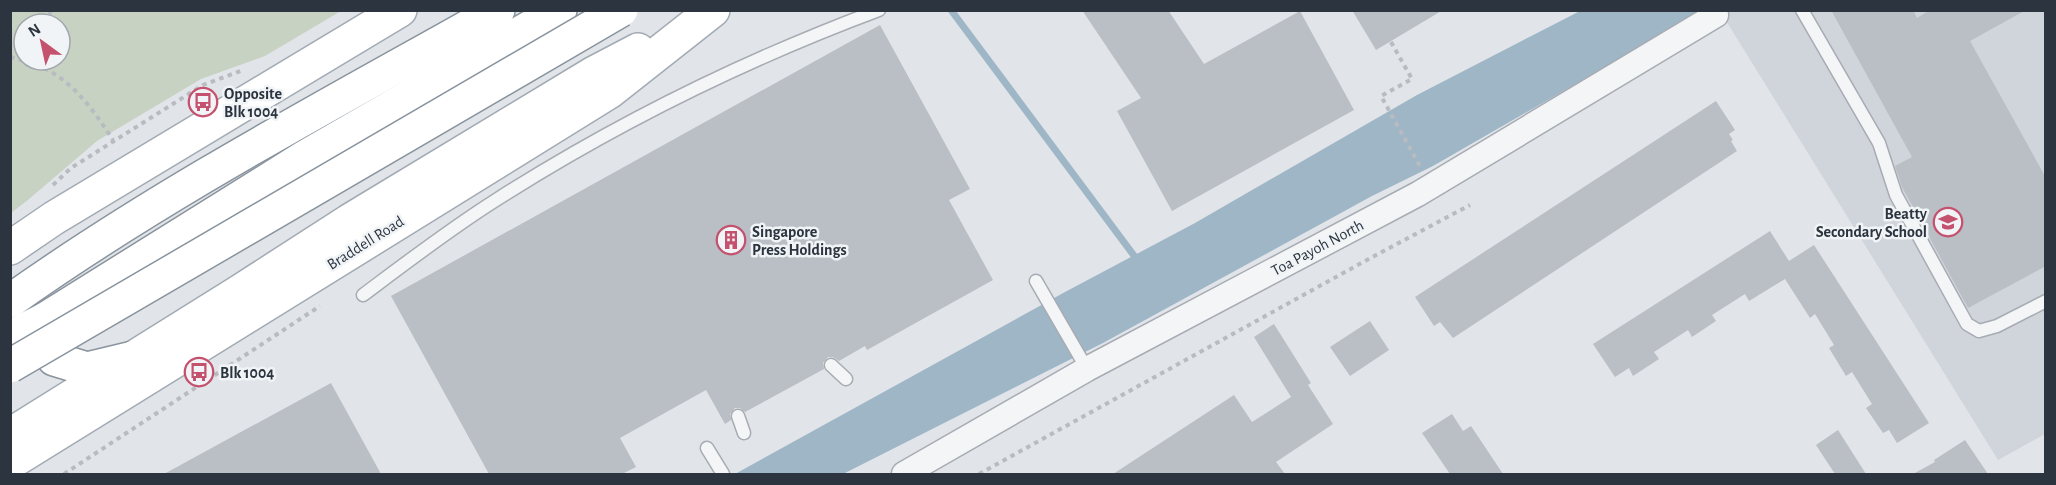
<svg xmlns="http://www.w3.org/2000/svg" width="2056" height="485" viewBox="0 0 2056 485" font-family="'Alegreya Sans',sans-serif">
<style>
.built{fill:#d0d4db}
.green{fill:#c8d2c3;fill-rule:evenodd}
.water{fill:#9fb6c6}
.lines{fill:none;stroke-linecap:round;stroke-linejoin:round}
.stream{stroke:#9fb6c6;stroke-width:7}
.building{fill:#b9bfc5}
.lane-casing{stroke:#a7acb3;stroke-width:15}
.street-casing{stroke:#a7acb3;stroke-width:27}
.primary-casing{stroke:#a2aab4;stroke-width:36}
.highway-casing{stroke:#8a949e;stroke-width:36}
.path{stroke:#b8bbc0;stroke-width:4;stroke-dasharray:4.5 4.5;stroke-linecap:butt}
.lane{stroke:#f4f5f7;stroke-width:12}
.street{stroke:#f4f5f7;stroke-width:24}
.primary{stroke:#fff;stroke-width:33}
.highway{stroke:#fff;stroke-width:33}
.highway-bridge-casing{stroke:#8a949e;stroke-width:36;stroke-linecap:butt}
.highway-bridge{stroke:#fff;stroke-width:33}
.labels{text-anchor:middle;stroke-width:5;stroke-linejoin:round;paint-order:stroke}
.poi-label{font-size:16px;font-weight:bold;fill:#2b343f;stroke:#f1f4f6;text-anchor:start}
.street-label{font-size:16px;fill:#2b343f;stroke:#f1f4f6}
</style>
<rect width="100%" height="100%" fill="#e1e5e9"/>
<polygon class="built" points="1720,11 2045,11 2045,434 1998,460"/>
<path class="green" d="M11,10H341V11L265,56L201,79L97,141L28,200L11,213ZM24,24H60V60H24Z"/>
<polygon class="water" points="1580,11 1703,11 1433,166 1372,196 1103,343 843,474 735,474 1065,292 1195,223 1417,95"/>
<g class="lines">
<polyline class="stream" points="951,10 1138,261"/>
</g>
<g class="building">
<polygon points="1082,10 1168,10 1204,64 1300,11 1354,110 1172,211 1117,111 1141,98"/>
<polygon points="1352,10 1443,10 1376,50"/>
<polygon points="1831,10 1913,10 1917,18 1930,10 2026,10 1970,41 2046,178 2046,266 1968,308 1902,187 1895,166 1912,157"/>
<polygon points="880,25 970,189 949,200 993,280 867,350 865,346 839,361 833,357 828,357 823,363 824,369 745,412 740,408 735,408 730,414 731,420 725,424 706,390 620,438 636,467 622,474 489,474 391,296"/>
<polygon points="1716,101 1735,130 1729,134 1733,140 1731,141 1737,151 1453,338 1440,322 1434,326 1415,297"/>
<polygon points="1770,231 1789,261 1814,245 1929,423 1897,443 1889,430 1883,433 1866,408 1872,404 1852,372 1846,376 1829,348 1834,345 1815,314 1810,318 1785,279 1749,301 1745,294 1712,315 1716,321 1692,337 1688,330 1654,352 1659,359 1633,376 1629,368 1615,377 1593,344"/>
<polygon points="1370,321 1389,350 1350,376 1330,347"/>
<polygon points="1274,324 1311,383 1308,385 1333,424 1276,462 1285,474 1113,474 1234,395 1252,422 1291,397 1254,337"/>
<polygon points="331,383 381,474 164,474"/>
<polygon points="1452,414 1463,431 1471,426 1503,474 1450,474 1422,433"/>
<polygon points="1838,430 1866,474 1835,474 1816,445"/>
<polygon points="1965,440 1988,474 1913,474 1935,462 1934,460"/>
</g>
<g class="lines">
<g class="lane-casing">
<g id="lane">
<polyline points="1802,10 1879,143 1896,195 1967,324 1979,331 1997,326 2046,301"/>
<polyline points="1036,281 1087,369"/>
<path d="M363,295C407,262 450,229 496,200C617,123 745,60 879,10"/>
<polyline points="831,365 846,379"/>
<polyline points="738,416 744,433"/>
<polyline points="707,448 723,474"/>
</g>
</g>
<g class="street-casing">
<polyline id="street" points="904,474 1087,369 1418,194 1716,15"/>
</g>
<g class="primary-casing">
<g id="primary">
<polyline points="10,248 54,218 400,10"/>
<polyline points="10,435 239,292 349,221 594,73 638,50"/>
<polyline points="10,463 609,92 713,10"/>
</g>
</g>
<g class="highway-casing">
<g id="highway">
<path d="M10,301C165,191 333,103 498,10"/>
<polyline points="44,320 44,338 54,359 87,369 133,358"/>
<polyline points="10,337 44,320 305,157 560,10"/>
</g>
</g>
<g class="path">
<polyline points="46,24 51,10"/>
<polyline points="1391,42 1412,79 1381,96 1421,168"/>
<path d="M10,57C21,60 32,62 42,67C74,82 94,111 113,140"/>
<polyline points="53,185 71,168 203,85 243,70"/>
<polyline points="64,474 320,306"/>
<polyline points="979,474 1365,261 1470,205"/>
</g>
<use href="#lane" class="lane"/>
<use href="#street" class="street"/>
<use href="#primary" class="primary"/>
<use href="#highway" class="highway"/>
<g class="highway-bridge-casing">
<polyline id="highway-bridge" points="10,366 621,10"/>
</g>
<use href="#highway-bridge" class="highway-bridge"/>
</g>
<defs>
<g id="bus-ring" transform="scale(1.5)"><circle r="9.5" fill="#f1f4f6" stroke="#c4516d" stroke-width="1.5"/><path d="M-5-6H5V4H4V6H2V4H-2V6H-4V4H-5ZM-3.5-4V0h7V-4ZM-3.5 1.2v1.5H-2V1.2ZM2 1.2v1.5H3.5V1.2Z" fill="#c4516d"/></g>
<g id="school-ring" transform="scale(1.5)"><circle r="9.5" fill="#f1f4f6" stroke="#c4516d" stroke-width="1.5"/><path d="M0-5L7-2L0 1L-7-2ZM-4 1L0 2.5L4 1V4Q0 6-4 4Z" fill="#c4516d"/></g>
<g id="building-ring" transform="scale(1.5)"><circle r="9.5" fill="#f1f4f6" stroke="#c4516d" stroke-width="1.5"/><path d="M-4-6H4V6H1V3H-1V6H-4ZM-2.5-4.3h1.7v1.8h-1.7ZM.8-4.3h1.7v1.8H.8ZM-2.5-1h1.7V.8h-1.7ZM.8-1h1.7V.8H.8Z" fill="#c4516d"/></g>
</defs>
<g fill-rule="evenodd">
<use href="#bus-ring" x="203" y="102"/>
<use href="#school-ring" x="1948" y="222"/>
<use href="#building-ring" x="731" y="240"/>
<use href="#bus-ring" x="199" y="372"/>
</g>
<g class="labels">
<g class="poi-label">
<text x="224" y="99">Opposite<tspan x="224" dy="18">Blk 1004</tspan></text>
<text x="1927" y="219" text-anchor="end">Beatty<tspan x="1927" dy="18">Secondary School</tspan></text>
<text x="752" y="237">Singapore<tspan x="752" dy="18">Press Holdings</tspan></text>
<text x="220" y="378">Blk 1004</text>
</g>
<g class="street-label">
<text transform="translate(365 242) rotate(-32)" y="6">Braddell Road</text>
<text transform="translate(1317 247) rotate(-28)" y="6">Toa Payoh North</text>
</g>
</g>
<rect width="2056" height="485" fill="none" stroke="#2b343f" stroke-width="24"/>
<g transform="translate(42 42) rotate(327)"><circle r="28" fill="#f1f4f6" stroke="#a2a7ad" stroke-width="1.5"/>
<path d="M0-4.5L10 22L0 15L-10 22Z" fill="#c4516d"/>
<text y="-9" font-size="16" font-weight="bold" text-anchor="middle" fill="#2b343f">N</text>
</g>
</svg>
